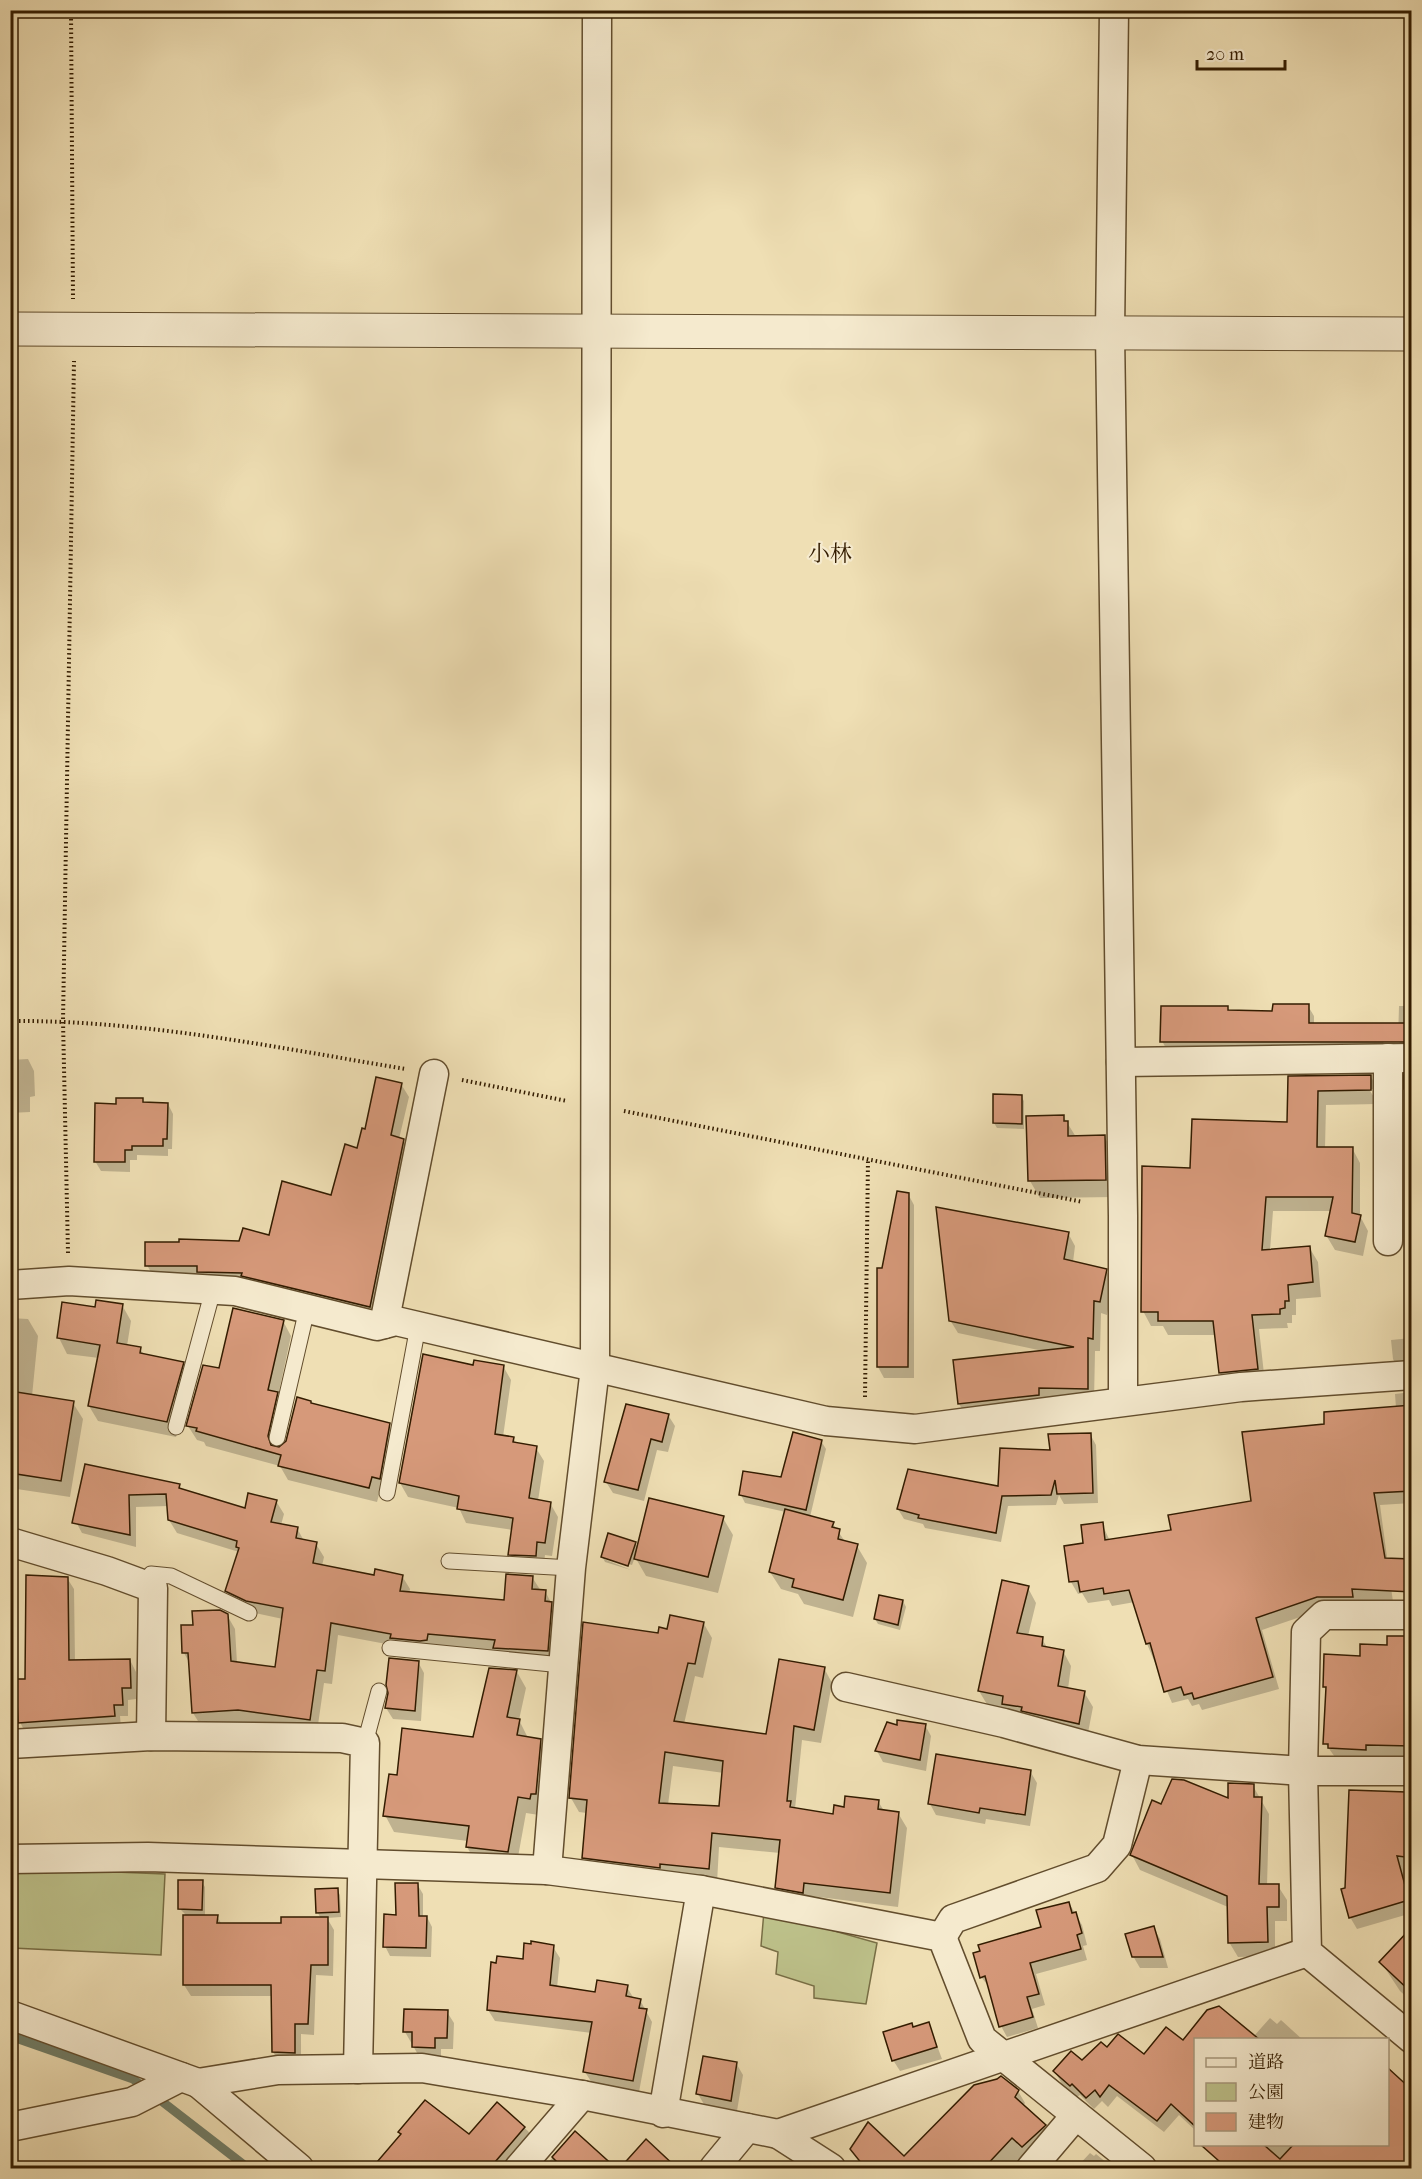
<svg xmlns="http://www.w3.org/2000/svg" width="1422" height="2179" viewBox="0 0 1422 2179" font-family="'IM FELL French Canon','Noto Serif JP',serif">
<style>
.green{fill:#bdc18a;stroke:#786e45;stroke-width:1.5}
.shadow{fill:#0003;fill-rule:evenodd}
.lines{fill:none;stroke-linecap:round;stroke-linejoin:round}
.stream{stroke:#717d67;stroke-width:9}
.building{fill:#d6997a;stroke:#331c00;stroke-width:1.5;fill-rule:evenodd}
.service-casing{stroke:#624d2d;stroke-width:17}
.minor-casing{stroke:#624d2d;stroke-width:31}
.tertiary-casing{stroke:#624d2d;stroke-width:35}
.path{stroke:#331c00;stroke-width:4;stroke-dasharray:1.5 3;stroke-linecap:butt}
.service{stroke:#f5eace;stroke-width:15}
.minor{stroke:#f5eace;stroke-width:28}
.tertiary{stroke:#f5eace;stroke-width:33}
.labels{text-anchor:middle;stroke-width:4.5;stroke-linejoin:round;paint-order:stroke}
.neighbourhood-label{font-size:22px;fill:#331c00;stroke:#f5eace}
</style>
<rect width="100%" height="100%" fill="#efdfb4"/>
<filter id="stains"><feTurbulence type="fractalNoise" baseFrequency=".00333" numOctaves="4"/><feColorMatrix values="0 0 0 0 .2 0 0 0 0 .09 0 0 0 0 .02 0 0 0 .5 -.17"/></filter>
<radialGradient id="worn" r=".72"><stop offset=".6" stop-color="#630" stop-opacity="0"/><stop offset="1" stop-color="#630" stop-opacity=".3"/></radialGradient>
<g class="green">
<polygon points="16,1868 165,1874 161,1955 12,1948"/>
<polygon points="764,1911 877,1943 866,2004 814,1998 814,1986 776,1974 778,1952 761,1946"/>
</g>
<g class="shadow">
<polygon points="1308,1006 1314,1016 1314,1025 1383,1035 1384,1052 1168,1052 1162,1041 1227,1007 1230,1012 1274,1012"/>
<polygon points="1399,1006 1412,1006 1412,1054 1406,1054 1398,1040"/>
<polygon points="28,1059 34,1071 35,1096 30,1097 30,1112 10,1113 10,1060"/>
<polygon points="1371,1077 1379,1091 1379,1100 1373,1089 1369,1089 1378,1104 1326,1105 1325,1148 1352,1148 1360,1163 1360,1216 1368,1231 1363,1256 1335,1250 1326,1235 1331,1211 1273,1211 1270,1251 1309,1247 1318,1262 1321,1297 1296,1299 1296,1315 1292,1315 1292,1323 1287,1323 1288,1328 1259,1329 1265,1383 1228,1387 1220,1373 1216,1335 1168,1335 1163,1326 1151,1326 1143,1311 1191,1170 1288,1124 1290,1078"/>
<polygon points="401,1084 409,1097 399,1139 403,1140 411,1153 377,1319 154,1278 147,1265 270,1236 332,1197 366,1130"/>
<polygon points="1021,1096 1024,1101 1024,1129 997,1128 994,1123"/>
<polygon points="142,1100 144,1104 168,1104 173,1114 172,1149 168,1149 168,1156 137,1155 137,1160 130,1160 130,1172 101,1171 95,1161 117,1105"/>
<polygon points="1063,1116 1076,1137 1104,1136 1114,1154 1115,1197 1040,1198 1030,1181"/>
<polygon points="1406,1148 1412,1148 1412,1263 1404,1249 1406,1241"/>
<polygon points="908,1194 914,1205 914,1378 884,1378 878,1367 884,1269"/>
<polygon points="1068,1233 1075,1246 1073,1262 1106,1270 1113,1283 1107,1315 1101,1313 1100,1351 1095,1351 1094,1401 967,1417 959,1404 1043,1351 958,1333 950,1320"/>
<polygon points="1412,1266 1412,1289 1409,1285"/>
<polygon points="122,1305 131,1321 127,1346 140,1349 145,1356 183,1363 192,1379 176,1437 98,1421 89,1406 99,1358 67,1354 59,1338 96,1309"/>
<polygon points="10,1318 28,1319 38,1336 32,1396 73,1403 83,1419 70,1497 10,1488"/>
<polygon points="283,1321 291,1336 278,1396 285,1408 276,1449 286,1445 312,1405 389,1424 398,1439 388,1493 380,1491 377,1502 288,1480 280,1466 206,1446 204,1442 197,1440 188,1426 220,1370"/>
<polygon points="1412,1331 1412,1372 1400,1373 1393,1359 1391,1340 1411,1338"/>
<polygon points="503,1366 511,1380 503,1437 513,1438 517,1444 536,1448 544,1461 538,1501 550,1503 558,1517 552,1556 545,1555 543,1570 518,1568 510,1554 513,1530 466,1523 459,1508 408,1497 400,1483 474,1367"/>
<polygon points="1412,1392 1412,1503 1380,1505 1393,1602 1358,1601 1358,1609 1324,1609 1262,1630 1279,1689 1202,1710 1199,1704 1192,1706 1188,1699 1172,1703 1147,1644 1135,1602 1112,1606 1109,1600 1088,1603 1082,1593 1078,1594 1071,1582 1085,1544 1102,1524 1110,1541 1173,1532 1253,1502 1326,1425 1396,1408 1395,1394"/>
<polygon points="668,1415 675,1426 668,1452 657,1450 644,1501 613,1493 606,1482"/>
<polygon points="1090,1434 1096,1445 1098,1503 1064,1504 1059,1495 1056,1505 1008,1506 1001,1542 925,1528 923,1524 904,1519 898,1509 999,1488 1052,1452"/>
<polygon points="821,1441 826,1449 810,1517 833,1524 846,1543 857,1546 867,1563 853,1617 804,1604 798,1594 781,1589 770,1572 786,1512 745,1503 741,1495 782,1479"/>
<polygon points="86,1466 179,1485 181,1490 246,1510 276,1501 284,1514 281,1525 297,1528 304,1541 316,1544 324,1557 322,1566 375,1576 402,1576 410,1589 409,1594 505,1601 532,1577 541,1591 545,1591 558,1616 555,1664 397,1646 338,1635 332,1684 324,1683 317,1732 201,1726 193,1713 190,1664 184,1653 194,1626 227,1615 235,1629 237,1663 276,1669 283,1619 255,1613 234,1604 226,1590 239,1552 177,1533 169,1520 168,1506 136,1507 136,1547 82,1533 75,1520"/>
<polygon points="723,1518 733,1535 718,1593 646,1576 635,1557 632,1565 604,1556 604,1559 631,1570 605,1562 602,1556 635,1543 638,1548"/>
<polygon points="67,1578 74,1589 75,1661 130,1660 136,1672 136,1699 128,1700 128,1716 120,1716 121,1727 26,1734 20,1722 27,1680"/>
<polygon points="1028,1588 1036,1603 1028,1636 1042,1639 1048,1649 1063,1651 1071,1666 1068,1689 1084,1692 1093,1707 1087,1738 988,1706 979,1691"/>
<polygon points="903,1601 906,1607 900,1630 878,1624 875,1619"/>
<path d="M704,1624L712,1638L703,1678L695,1676L684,1724L767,1735L824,1668L832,1683L821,1743L802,1740L795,1809L834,1815L845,1809L878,1801L884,1811L898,1813L907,1828L898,1907L811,1896L810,1907L785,1902L776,1887L780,1853L719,1847L717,1883L592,1872L584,1858L587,1813L579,1812L571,1798L659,1634ZM673,1766L724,1773L721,1807L668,1805Z"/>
<polygon points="418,1662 424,1673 421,1721 393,1719 386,1708"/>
<polygon points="517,1672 526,1688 519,1720 528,1738 540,1740 549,1757 539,1815 526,1813 516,1868 476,1863 467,1847 468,1841 394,1832 385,1815 398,1776 474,1738"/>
<polygon points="1412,1677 1412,1757 1337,1760 1325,1743 1327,1692 1324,1686"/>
<polygon points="925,1725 931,1736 926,1771 883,1762 877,1751 898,1727"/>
<polygon points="1030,1771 1037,1783 1030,1826 986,1819 985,1824 936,1815 930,1804"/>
<polygon points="1253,1786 1269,1814 1267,1886 1278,1886 1287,1900 1287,1921 1275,1921 1275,1956 1238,1957 1229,1942 1228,1907 1140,1870 1132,1855 1162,1806 1229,1800"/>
<polygon points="1406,1794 1412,1804 1412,1913 1357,1929 1350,1917 1346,1889"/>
<polygon points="202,1882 205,1887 205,1916 217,1916 222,1925 283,1925 321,1919 318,1913 337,1889 340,1895 341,1917 327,1918 334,1930 333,1976 316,1975 314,2035 301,2034 301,2063 280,2063 273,2052 273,1996 191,1996 184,1985 185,1914 180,1909"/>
<polygon points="417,1884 423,1894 423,1917 427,1917 432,1927 431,1957 390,1956 385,1946 397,1916"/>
<polygon points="1069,1903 1082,1925 1087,1945 1083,1946 1087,1960 1036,1974 1045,2005 1032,2009 1038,2028 1007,2037 1001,2026 990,1988 981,1977"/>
<polygon points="1153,1927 1160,1939 1168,1968 1140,1968 1133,1956"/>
<polygon points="1412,1929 1412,2002 1400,1991 1381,1962"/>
<polygon points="553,1947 560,1958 557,1988 596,1993 627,1987 634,1999 640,2000 652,2022 639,2092 592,2083 585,2072 592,2033 495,2021 488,2010 524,1960"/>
<polygon points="1208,2011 1254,2036 1270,2018 1277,2024 1281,2020 1303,2040 1196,2040 1196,2131 1179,2115 1164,2132 1117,2096 1108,2107 1102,2101 1094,2109 1080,2095 1077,2097 1062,2084 1055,2072 1107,2050 1144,2056 1183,2042"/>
<polygon points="447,2012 454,2023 453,2049 441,2049 441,2059 420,2058 405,2032"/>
<polygon points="929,2024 942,2059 900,2071 893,2060 913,2028"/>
<polygon points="736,2063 743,2075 737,2111 705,2106 698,2094"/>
<polygon points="1388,2071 1412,2093 1412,2168 1223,2168 1213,2154 1216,2150 1210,2144 1388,2144"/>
<polygon points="1018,2091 1025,2103 1023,2106 1044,2126 1051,2138 1028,2168 865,2168 852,2149 904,2158"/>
<polygon points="497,2104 528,2131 535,2143 515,2168 373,2168 469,2136"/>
<polygon points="575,2133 615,2168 543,2168"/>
<polygon points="1090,2153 1094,2156 1096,2154 1113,2168 1076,2168"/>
</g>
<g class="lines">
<polyline class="stream" points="10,2036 133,2079 248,2168"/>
</g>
<g class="building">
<polygon points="1273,1004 1309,1004 1309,1023 1412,1023 1412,1042 1160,1042 1161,1006 1228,1006 1228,1010 1272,1011"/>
<polygon points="1371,1075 1371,1090 1318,1091 1317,1147 1353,1147 1352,1213 1361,1215 1355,1242 1325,1236 1333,1197 1266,1197 1262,1250 1310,1246 1313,1282 1288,1285 1289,1301 1285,1301 1285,1308 1280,1309 1280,1314 1252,1315 1258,1369 1219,1373 1213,1321 1158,1321 1158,1312 1141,1312 1142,1166 1190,1168 1192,1119 1287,1122 1288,1076"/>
<rect x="1404" y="1075" width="8" height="14"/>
<polygon points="376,1077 402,1083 391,1135 404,1139 370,1307 241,1276 242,1273 197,1272 197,1266 145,1266 145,1242 179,1242 179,1239 239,1241 243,1228 269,1235 282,1181 331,1195 345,1144 357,1148 362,1128 365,1129"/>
<polygon points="993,1094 1022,1095 1022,1124 993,1123"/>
<polygon points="116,1098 143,1098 143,1102 168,1103 167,1139 163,1139 163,1146 132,1146 132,1150 125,1150 125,1162 94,1162 95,1103 116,1104"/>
<polygon points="1064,1115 1064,1121 1068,1121 1068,1136 1105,1135 1106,1180 1028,1181 1026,1116"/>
<polygon points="897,1191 909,1193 908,1367 877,1367 877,1268 882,1268"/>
<polygon points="936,1207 1069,1232 1064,1259 1107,1269 1100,1302 1094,1301 1093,1339 1088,1338 1088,1389 1039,1388 1039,1395 958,1404 953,1360 1074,1347 949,1321"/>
<polygon points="96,1300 123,1304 117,1343 141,1347 140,1353 184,1362 167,1422 88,1406 100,1345 57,1338 62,1302 95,1307"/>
<polygon points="233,1308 284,1320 268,1390 278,1392 268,1436 271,1445 279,1447 286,1441 297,1397 311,1401 311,1403 390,1423 380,1479 372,1477 369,1488 278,1466 281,1455 196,1431 197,1428 186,1426 203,1365 219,1368"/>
<polygon points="423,1354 473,1365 474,1360 504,1365 495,1434 514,1437 513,1442 537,1446 529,1498 551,1502 545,1543 537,1542 536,1556 508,1555 513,1518 457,1509 459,1496 399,1483"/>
<polygon points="10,1391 74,1401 61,1481 10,1473"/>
<polygon points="626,1404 669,1414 662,1442 651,1439 638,1490 604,1482"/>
<polygon points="1412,1405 1412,1491 1374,1493 1385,1558 1412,1559 1412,1592 1352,1589 1353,1597 1317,1597 1256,1618 1273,1677 1194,1699 1192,1693 1184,1695 1181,1687 1164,1692 1150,1643 1146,1644 1129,1590 1104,1594 1103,1588 1080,1592 1078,1581 1069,1582 1064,1546 1083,1543 1081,1525 1103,1522 1105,1540 1171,1530 1168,1515 1251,1501 1242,1432 1324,1424 1324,1412"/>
<polygon points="793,1432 822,1440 806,1510 739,1495 743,1471 781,1477"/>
<polygon points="1091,1433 1093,1493 1057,1494 1055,1480 1051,1495 1002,1496 996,1533 918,1518 919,1515 897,1509 908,1469 998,1486 1000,1448 1050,1450 1048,1434"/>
<polygon points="85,1464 180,1484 179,1488 245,1508 248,1493 277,1500 271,1522 298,1527 296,1538 317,1542 313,1563 374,1575 375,1569 403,1575 400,1591 504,1600 506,1574 533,1576 532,1589 546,1590 545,1601 552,1602 548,1651 493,1648 495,1640 428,1634 427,1640 420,1641 390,1638 391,1634 331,1623 325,1671 317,1670 310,1720 238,1710 192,1713 188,1653 182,1653 181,1625 193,1625 192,1611 220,1610 228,1614 231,1661 275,1667 283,1608 246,1601 225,1591 239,1548 236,1547 237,1541 168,1520 166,1494 129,1495 130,1535 72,1523"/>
<polygon points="649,1498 724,1516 708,1577 634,1559"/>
<polygon points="785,1509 834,1522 832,1527 840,1529 838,1539 858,1544 843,1600 792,1587 794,1579 769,1572"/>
<polygon points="608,1533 636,1542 628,1566 601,1557"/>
<polygon points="26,1575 68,1577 69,1660 130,1659 131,1688 122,1688 123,1705 114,1705 115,1716 18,1723 16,1679 25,1679"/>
<polygon points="1002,1580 1029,1586 1017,1633 1043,1637 1042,1646 1064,1650 1058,1686 1085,1691 1079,1724 1021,1711 1022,1707 1002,1704 1003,1696 978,1691"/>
<polygon points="879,1595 903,1600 898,1625 874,1619"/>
<path d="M670,1615L704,1622L695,1664L688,1663L674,1721L766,1734L779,1659L825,1667L814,1730L794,1726L787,1801H791L790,1807L833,1814L834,1805L844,1807L845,1796L879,1800L878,1809L899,1812L890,1893L804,1883L803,1893L775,1888L780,1840L712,1833L709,1869L660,1864V1868L582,1858L587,1800L569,1798L583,1622L658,1633L659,1627L667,1629ZM665,1752L723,1761L719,1806L659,1803Z"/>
<polygon points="1387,1636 1412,1636 1412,1746 1366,1745 1366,1750 1328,1748 1328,1744 1323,1744 1326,1687 1323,1687 1324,1654 1360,1656 1360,1644 1387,1645"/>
<polygon points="389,1658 419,1661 415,1711 385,1708 388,1693 386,1685"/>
<polygon points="489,1668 517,1670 507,1717 520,1719 517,1735 541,1739 536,1794 531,1794 530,1799 518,1797 508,1852 466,1847 469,1826 383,1816 389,1774 397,1775 402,1728 473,1737"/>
<polygon points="897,1720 926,1724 920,1760 875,1751 887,1722 897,1725"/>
<polygon points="936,1754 1031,1770 1025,1815 980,1808 979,1813 928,1804"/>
<polygon points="1172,1779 1184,1780 1228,1798 1228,1783 1254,1784 1254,1797 1262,1797 1259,1884 1279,1884 1279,1907 1267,1907 1268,1942 1228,1943 1227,1896 1130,1855 1152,1800 1161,1804"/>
<polygon points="1349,1790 1406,1792 1405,1857 1397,1856 1409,1900 1349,1918 1341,1889 1345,1888"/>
<polygon points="178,1880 203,1880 202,1910 178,1909"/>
<polygon points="395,1883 418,1883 419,1916 427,1916 426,1948 383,1947 384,1914 396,1915"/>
<polygon points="338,1888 339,1912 316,1913 315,1889"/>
<polygon points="1069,1902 1072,1913 1076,1912 1082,1933 1077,1935 1081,1949 1030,1963 1039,1994 1027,1997 1033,2017 999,2027 985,1976 980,1978 973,1953 980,1951 978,1945 1041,1927 1036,1910"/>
<polygon points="183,1915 218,1915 217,1923 281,1923 281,1917 328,1917 328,1965 311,1965 308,2024 295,2024 295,2053 272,2052 271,1985 183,1985"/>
<polygon points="1154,1926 1163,1957 1132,1957 1125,1934"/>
<polygon points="1412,1927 1412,1993 1379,1962"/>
<polygon points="531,1941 554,1945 550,1985 595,1992 597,1980 628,1985 626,1996 641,1999 639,2008 647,2009 633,2081 583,2072 592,2022 487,2010 491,1962 496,1963 497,1956 523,1959 524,1943 531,1944"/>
<polygon points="1219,2006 1260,2040 1196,2040 1196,2127 1171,2104 1157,2121 1109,2085 1100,2097 1095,2090 1086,2098 1072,2084 1070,2086 1053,2071 1071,2051 1082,2060 1101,2042 1107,2047 1118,2034 1144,2054 1166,2027 1183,2040 1207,2010"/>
<polygon points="404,2009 448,2010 447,2038 435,2038 435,2048 412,2047 412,2032 403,2032"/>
<polygon points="929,2022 937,2047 892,2061 883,2032 912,2023 913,2027"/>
<polygon points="703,2056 737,2062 731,2101 696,2094"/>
<polygon points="1388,2068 1412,2090 1412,2169 1228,2169 1201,2145 1264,2145 1280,2159 1293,2145 1388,2145"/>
<polygon points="1001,2076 1019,2090 1015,2097 1046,2125 1022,2147 1012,2138 983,2169 866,2169 850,2149 868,2122 904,2156 974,2085 997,2079"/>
<polygon points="425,2100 469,2134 497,2102 525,2127 489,2169 371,2169 401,2134 398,2132"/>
<polygon points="575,2131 617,2169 564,2169 552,2157"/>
<polygon points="646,2139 678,2169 619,2169"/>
</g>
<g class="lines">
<g class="service-casing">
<g id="service">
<polyline points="176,1427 213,1290"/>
<polyline points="277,1438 307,1309"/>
<polyline points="387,1493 418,1326"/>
<polyline points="449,1561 571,1568"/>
<polyline points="144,1585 151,1574 171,1576 249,1613"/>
<polyline points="390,1648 562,1665"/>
<polyline points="365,1743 379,1691"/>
</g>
</g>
<g class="minor-casing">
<g id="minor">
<polyline points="1114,10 1110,333 1123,1216 1123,1400"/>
<polyline points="1121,1062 1412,1058"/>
<polyline points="1388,1241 1388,1058"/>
<polyline points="10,1285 69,1281 235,1291 377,1326 396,1321 826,1421 915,1429 1241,1387 1412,1375"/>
<polyline points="384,1324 434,1074"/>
<polyline points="10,1542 107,1571 153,1588 151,1736"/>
<polyline points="1412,1615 1324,1615 1306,1632 1303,1771 1307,1952 1412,2039"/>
<polyline points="846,1687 1004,1723 1138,1760 1303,1771 1412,1771"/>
<polyline points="10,1744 151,1736 342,1738 365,1743 358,2069"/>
<polyline points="10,1859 148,1857 547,1870 701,1890 942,1937 982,2039 1142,2168"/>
<polyline points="547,1870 571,1568 595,1368 597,10"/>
<polyline points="942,1937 953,1919 1097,1868 1117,1845 1138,1760"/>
<polyline points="10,2015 198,2083"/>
<polyline points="663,2113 701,1890"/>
<polyline points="10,2127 132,2102 181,2077"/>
<polyline points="299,2168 198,2083 278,2070 422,2068 582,2095 778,2134"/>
<polyline points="519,2168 582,2095"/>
<polyline points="714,2168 747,2128"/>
<polyline points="831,2168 778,2134 1307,1952"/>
<polyline points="1031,2168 1076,2115"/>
</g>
</g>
<g class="tertiary-casing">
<polyline id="tertiary" points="10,329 1412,334"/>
</g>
<g class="path">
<polyline points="71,10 73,299"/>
<path d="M10,1021C143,1020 275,1047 405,1069"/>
<polyline points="462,1080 567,1101"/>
<polyline points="624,1111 1083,1202"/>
<polyline points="68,1253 63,1021 74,361"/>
<polyline points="865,1397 868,1159"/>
</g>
<use href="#service" class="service"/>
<use href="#minor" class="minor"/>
<use href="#tertiary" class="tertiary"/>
</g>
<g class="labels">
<g class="neighbourhood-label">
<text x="830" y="561">小林</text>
</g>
</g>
<rect width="1422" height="2179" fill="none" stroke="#efdfb4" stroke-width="36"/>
<rect x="12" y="12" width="1398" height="2155" fill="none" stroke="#331c00" stroke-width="3"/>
<rect x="18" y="18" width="1386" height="2143" fill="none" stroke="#331c00" stroke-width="1.5"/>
<rect x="1194" y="2038" width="195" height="108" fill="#f5eace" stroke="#a7987c" stroke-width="1.5"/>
<rect x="1206" y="2058" width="30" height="9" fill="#f5eace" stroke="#a7987c" stroke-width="1.5"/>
<text x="1248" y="2068" font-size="18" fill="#331c00">道路</text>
<rect x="1206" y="2083" width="30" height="18" fill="#bdc18a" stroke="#a7987c" stroke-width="1.5"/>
<text x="1248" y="2098" font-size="18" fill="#331c00">公園</text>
<rect x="1206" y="2113" width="30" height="18" fill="#d6997a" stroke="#a7987c" stroke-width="1.5"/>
<text x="1248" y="2128" font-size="18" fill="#331c00">建物</text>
<path d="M1197 60v9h88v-9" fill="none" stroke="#331c00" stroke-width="3"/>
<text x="1206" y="60" font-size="18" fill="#331c00" stroke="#f5eace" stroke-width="4.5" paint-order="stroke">20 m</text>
<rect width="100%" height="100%" filter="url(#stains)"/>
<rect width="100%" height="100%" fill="url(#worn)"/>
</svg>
